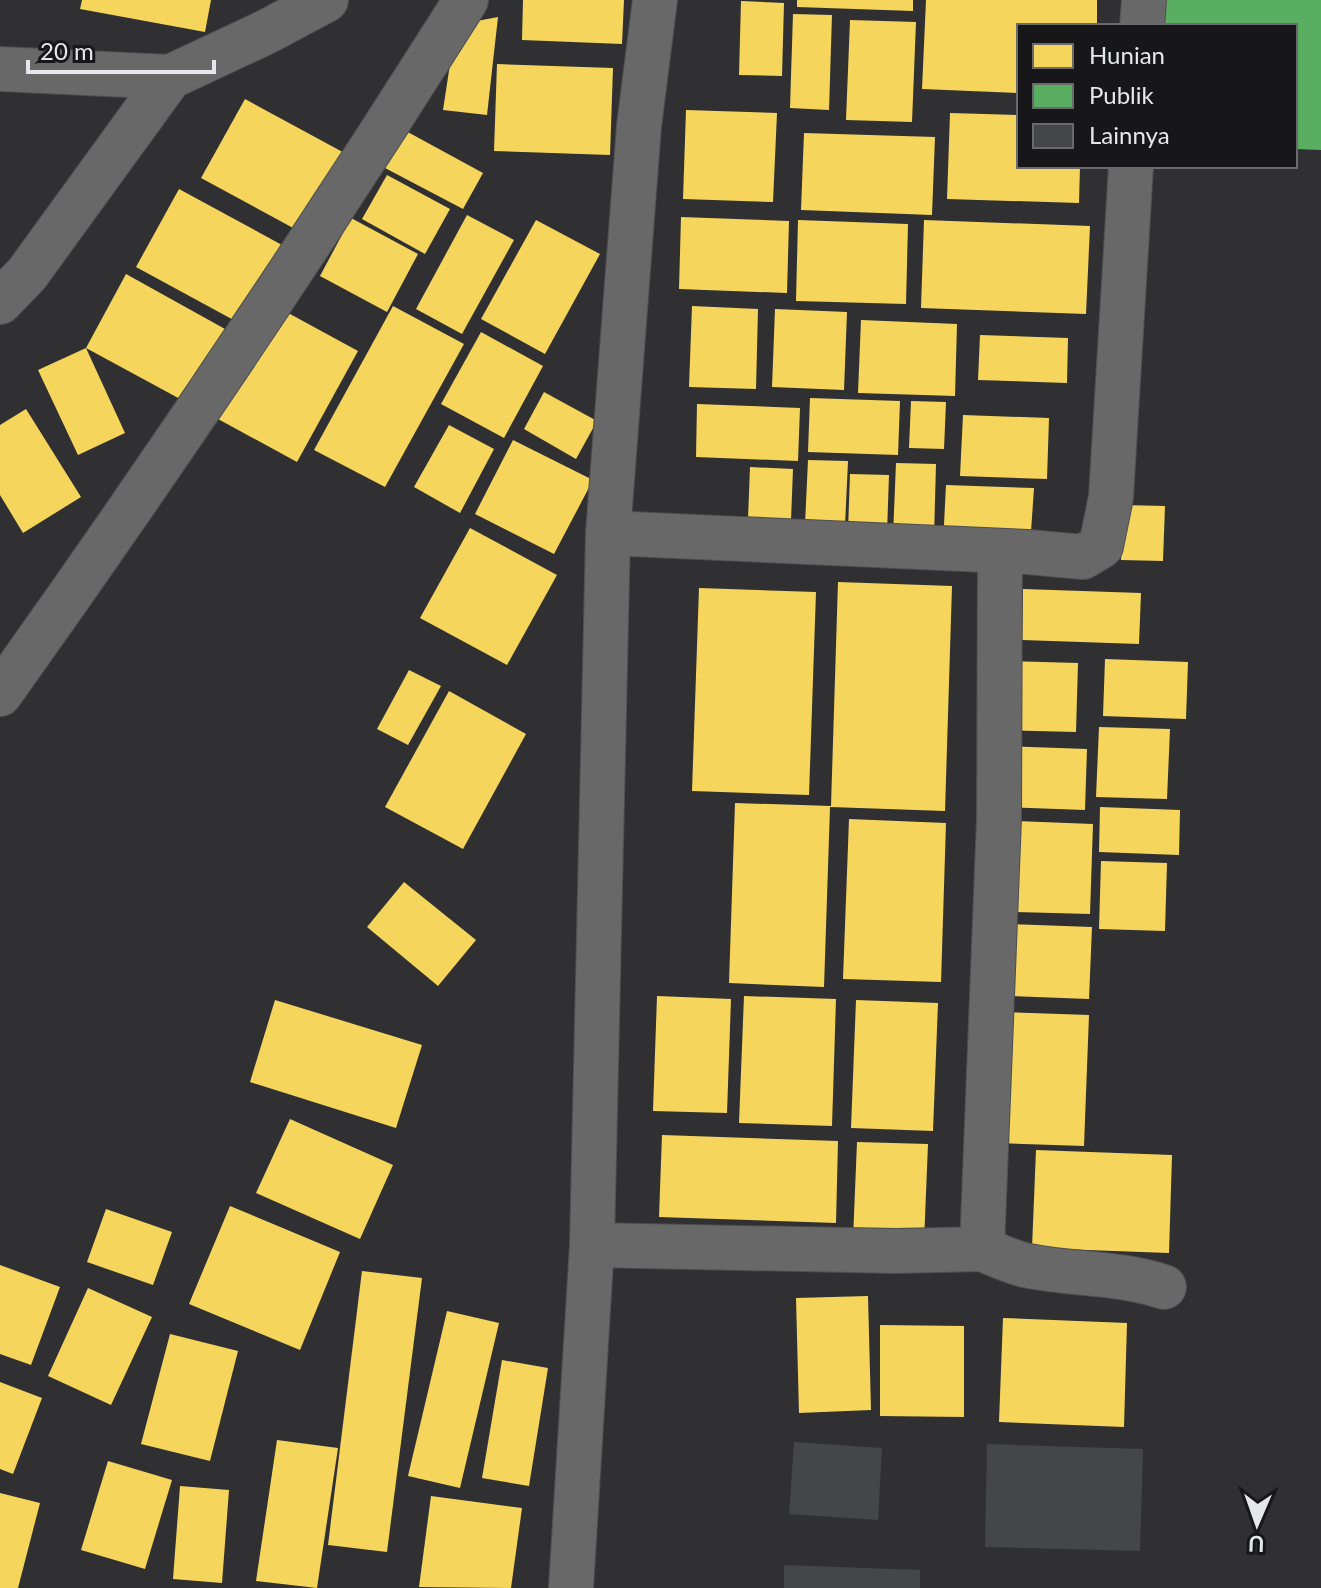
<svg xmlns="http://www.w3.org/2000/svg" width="1321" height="1588" viewBox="0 0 1321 1588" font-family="Lato,sans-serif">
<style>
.homes{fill:#f6d55c}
.public{fill:#5aae61}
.building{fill:#454647}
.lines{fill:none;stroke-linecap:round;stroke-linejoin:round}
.minor-casing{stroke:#4e4e50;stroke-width:46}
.minor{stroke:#686869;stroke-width:44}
</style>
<rect width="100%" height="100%" fill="#303032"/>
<g class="homes">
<polygon points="82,0 211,0 205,32 80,9"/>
<polygon points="523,0 624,0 622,44 522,40"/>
<polygon points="797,0 913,0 913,11 797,7"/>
<polygon points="926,0 1097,0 1097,26 1019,26 1019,93 922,89"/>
<polygon points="741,1 784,3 782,76 739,75"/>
<polygon points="793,14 832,15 829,110 790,108"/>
<polygon points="498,17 487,115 443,110 456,25"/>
<polygon points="850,20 916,22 912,122 846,120"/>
<polygon points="497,64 613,68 610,155 494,151"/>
<polygon points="245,99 350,156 306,235 201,178"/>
<polygon points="686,110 777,113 773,202 683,199"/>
<polygon points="950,113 1019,115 1019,166 1080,166 1079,203 947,199"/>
<polygon points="404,130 483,173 463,209 385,168"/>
<polygon points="804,133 935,137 932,215 801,210"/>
<polygon points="387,175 450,209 425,254 362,219"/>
<polygon points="179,189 282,245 239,323 136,267"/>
<polygon points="467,215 514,240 462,334 416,309"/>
<polygon points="681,217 789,221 787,293 679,289"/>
<polygon points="351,218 418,254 387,312 320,276"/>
<polygon points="536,220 600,254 545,354 481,319"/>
<polygon points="798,220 908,224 906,304 796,301"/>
<polygon points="924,220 1090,226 1086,314 921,308"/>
<polygon points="126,274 234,334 193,406 86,348"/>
<polygon points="393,306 464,344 385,487 314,450"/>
<polygon points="692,306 758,309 756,389 689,387"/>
<polygon points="279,308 358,351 297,462 218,419"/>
<polygon points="775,309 847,312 844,390 772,387"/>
<polygon points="861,320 957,324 955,396 858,393"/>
<polygon points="481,332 543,366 504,438 441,404"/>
<polygon points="980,335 1068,338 1067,383 978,380"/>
<polygon points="86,348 125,433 78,455 38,370"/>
<polygon points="544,392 597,421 576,459 524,429"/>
<polygon points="810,398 900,401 898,455 808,452"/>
<polygon points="911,401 946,402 944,449 909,448"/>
<polygon points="697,404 800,408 798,461 696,457"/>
<polygon points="26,409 81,497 23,533 0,495 0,425"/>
<polygon points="963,415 1049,418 1047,479 960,476"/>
<polygon points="449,425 494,449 460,513 414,487"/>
<polygon points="513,440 593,480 554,554 475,514"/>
<polygon points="808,460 848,461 845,525 805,524"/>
<polygon points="896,463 936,464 934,538 893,536"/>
<polygon points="750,467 793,469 791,520 748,519"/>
<polygon points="850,474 889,475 887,533 848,531"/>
<polygon points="946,485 1034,488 1030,546 943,544"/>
<polygon points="1123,505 1165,506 1163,561 1121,560"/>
<polygon points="470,528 557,575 507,665 420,618"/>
<polygon points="838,582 952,586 945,811 830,807 824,987 729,983 735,803 831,806"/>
<polygon points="699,588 816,592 809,795 692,791"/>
<polygon points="1023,589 1141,593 1139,644 1022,640"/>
<polygon points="1105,659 1188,662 1186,719 1103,716"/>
<polygon points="1004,661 1078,663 1076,732 1002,730"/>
<polygon points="409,670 441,686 408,745 377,729"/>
<polygon points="449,691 526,734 463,849 385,807"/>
<polygon points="1099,727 1170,729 1167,799 1096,797"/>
<polygon points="1003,746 1087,749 1085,810 1001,807"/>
<polygon points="1100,807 1180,810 1179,855 1099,852"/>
<polygon points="849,819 946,823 941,982 843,979"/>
<polygon points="1016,821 1093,824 1090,914 1013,912"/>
<polygon points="1101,861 1167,863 1165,931 1099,929"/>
<polygon points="404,882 476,940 438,986 367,927"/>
<polygon points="1011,924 1092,927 1089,999 1008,996"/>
<polygon points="657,996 731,999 727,1113 653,1111"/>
<polygon points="744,996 836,999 832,1126 739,1123"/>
<polygon points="275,1000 422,1045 396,1128 250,1082"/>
<polygon points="856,1000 938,1003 933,1131 851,1128"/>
<polygon points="1001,1012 1089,1015 1084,1146 997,1143"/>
<polygon points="290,1119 393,1165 360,1239 256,1193"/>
<polygon points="662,1135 838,1141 836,1223 659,1217"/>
<polygon points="857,1142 928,1144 924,1242 853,1239"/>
<polygon points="1036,1150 1172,1155 1169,1253 1032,1248"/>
<polygon points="230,1206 340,1252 300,1350 189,1304"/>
<polygon points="106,1209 172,1232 153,1285 87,1262"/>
<polygon points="0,1265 60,1287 31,1365 0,1354"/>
<polygon points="362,1271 422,1278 387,1552 328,1545"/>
<polygon points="88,1288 152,1317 111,1405 48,1376"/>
<polygon points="868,1296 871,1410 799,1413 796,1298"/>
<polygon points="447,1311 499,1323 460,1488 408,1476"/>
<polygon points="1003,1318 1127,1323 1124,1427 999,1422"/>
<polygon points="880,1325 964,1326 964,1417 880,1416"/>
<polygon points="170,1334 238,1351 210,1461 141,1444"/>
<polygon points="502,1360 548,1368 529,1486 482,1478"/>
<polygon points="0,1382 42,1398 13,1474 0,1469"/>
<polygon points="277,1440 338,1448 317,1588 256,1581"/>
<polygon points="108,1461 172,1480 145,1569 81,1550"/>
<polygon points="180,1486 229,1490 222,1583 173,1579"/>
<polygon points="0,1493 40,1503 18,1588 0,1588"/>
<polygon points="431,1496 522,1508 511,1588 419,1587"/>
</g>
<polygon class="public" points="1164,0 1321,0 1321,150 1295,149 1295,26 1163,26"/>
<g class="building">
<polygon points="794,1442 882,1448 878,1520 789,1514"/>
<polygon points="987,1444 1143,1449 1140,1551 985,1547"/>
<polygon points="784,1565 920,1570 920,1588 784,1588"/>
</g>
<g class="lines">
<g class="minor-casing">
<g id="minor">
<polyline points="1142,26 1144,0"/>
<polyline points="0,69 170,77 266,32 326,0"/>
<polyline points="0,302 27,274 170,77"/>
<polyline points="608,533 1028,552 1083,557 1101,546 1111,497 1131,166"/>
<path d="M0,694C162,467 317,236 466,0"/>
<polyline points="592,1245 896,1251 982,1249 999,818 1000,552"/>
<path d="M982,1249C997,1255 1013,1263 1029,1266C1074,1275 1119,1272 1164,1287"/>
<polyline points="571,1588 592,1245 608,533 639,126 655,0"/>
</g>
</g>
<use href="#minor" class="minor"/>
</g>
<rect x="1017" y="24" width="280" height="144" fill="#171719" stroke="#6a6a6d" stroke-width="2"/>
<rect x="1033" y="44" width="40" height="24" fill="#f6d55c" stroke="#6a6a6d" stroke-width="2"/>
<text x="1089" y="64" font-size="24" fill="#e6e7ea">Hunian</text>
<rect x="1033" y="84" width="40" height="24" fill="#5aae61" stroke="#6a6a6d" stroke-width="2"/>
<text x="1089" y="104" font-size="24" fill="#e6e7ea">Publik</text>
<rect x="1033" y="124" width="40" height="24" fill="#454647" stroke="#6a6a6d" stroke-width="2"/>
<text x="1089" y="144" font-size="24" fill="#e6e7ea">Lainnya</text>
<g transform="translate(1257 1524) rotate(182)" stroke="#171719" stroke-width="6" paint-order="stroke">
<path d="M0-6L14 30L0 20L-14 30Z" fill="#e6e7ea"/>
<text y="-12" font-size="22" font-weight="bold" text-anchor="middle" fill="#e6e7ea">U</text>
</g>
<path d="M28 60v12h186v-12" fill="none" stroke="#e6e7ea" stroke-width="4"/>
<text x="40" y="60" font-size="24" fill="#e6e7ea" stroke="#171719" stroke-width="6" paint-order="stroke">20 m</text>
</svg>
